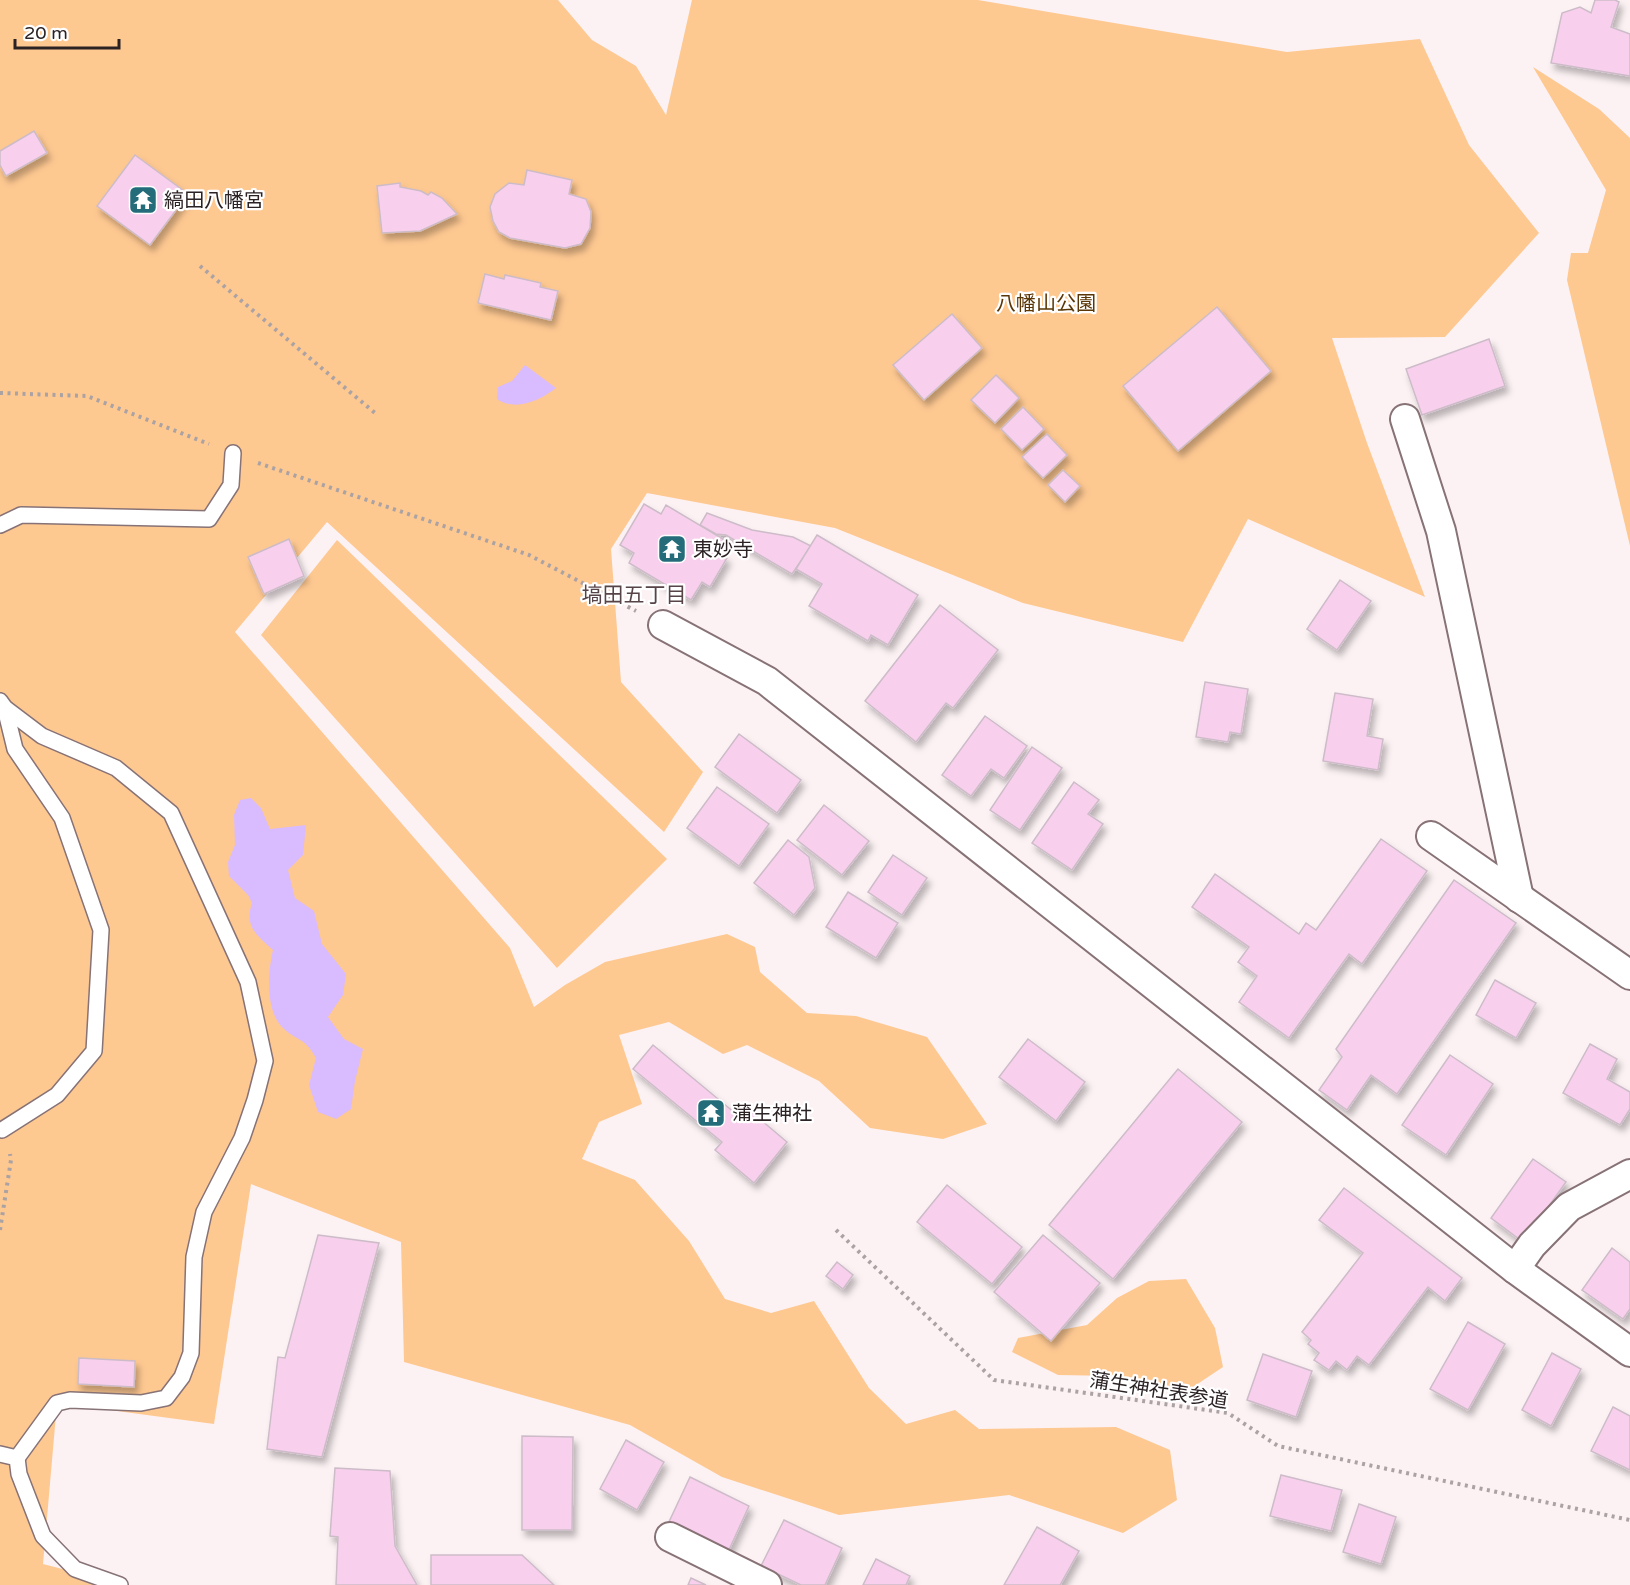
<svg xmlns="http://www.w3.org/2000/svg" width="1630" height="1585" viewBox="0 0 1630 1585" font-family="'Varela Round','Noto Sans JP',sans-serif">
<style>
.green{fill:#fec891}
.water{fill:#d9bbff}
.building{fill:#f8d0ee;stroke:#cdbcc8;stroke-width:1.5;filter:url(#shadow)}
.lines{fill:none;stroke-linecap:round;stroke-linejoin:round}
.service-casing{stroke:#877276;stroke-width:18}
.minor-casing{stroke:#877276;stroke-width:32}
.path{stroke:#aba2a4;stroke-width:4;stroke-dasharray:3 4.5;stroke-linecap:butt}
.service{stroke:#fff;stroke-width:15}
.minor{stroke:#fff;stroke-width:28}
.labels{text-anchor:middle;stroke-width:4.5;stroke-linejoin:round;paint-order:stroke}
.poi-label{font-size:20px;fill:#2b2224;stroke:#fff;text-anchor:start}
.park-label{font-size:20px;fill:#5b3707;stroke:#fff}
.street-label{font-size:20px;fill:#2b2224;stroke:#fff}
.neighbourhood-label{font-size:21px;fill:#574448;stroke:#fff}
</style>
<defs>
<filter id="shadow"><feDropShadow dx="3.5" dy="6" stdDeviation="3" flood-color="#0004"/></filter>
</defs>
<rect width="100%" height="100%" fill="#fcf2f4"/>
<g class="green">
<polygon points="0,0 558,0 592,40 636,66 666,115 692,0 978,0 1287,52 1420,39 1469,145 1539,233 1445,337 1332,338 1367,443 1425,597 1248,519 1183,642 1023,603 835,528 647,493 611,549 621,682 703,772 664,832 327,522 235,632 510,948 534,1007 565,985 605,962 727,934 755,947 760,972 807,1013 856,1016 927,1037 987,1124 943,1139 870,1128 819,1081 747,1045 723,1054 669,1022 619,1035 642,1104 599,1122 582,1159 635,1180 689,1241 725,1299 771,1313 814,1301 869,1388 906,1424 955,1410 979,1429 1116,1427 1170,1450 1177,1500 1123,1533 1009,1495 839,1515 722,1477 630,1425 404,1362 401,1242 251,1184 214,1424 57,1403 43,1564 78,1573 111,1585 0,1585"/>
<polygon points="1533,67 1599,109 1630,138 1630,546 1567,280 1571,253 1588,253 1606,190"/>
<polygon points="337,540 667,859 557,968 261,635"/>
<polygon points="1186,1279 1215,1328 1223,1367 1184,1393 1115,1376 1058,1375 1012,1352 1018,1338 1087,1325 1117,1298 1149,1281"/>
</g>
<g class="water">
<path d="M525,365L556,388C541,400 515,412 497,399L498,387L512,381Z"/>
<path d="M251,798L261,808L270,829L306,825L303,855L288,870L295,898L314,911L322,944L346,974L343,995L328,1017L344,1039L363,1049L355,1081L351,1109L336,1119L318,1112L309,1085L316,1058C304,1036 297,1042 282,1027C265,1009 268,972 273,950C257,935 244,927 252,903L248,895L229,876L228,862L235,845L234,815L240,800Z"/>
</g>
<g class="building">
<polygon points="1595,0 1615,0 1619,2 1611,27 1630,34 1630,76 1551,63 1562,13 1580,7 1591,13"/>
<polygon points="34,131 47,153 6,176 0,165 0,151"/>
<polygon points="135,155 188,194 150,245 97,206"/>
<polygon points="527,170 572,180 569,194 586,199 591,212 590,228 581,244 565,248 510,238 499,232 493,221 490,207 495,194 509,183 524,185"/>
<polygon points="400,183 400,187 421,191 428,195 431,192 442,198 457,214 420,231 382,233 377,186"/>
<polygon points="485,274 504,279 505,275 541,283 540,287 558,291 551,320 478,303"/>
<polygon points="1217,307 1271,371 1178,451 1123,386"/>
<polygon points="952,314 982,348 924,400 893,365"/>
<polygon points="1489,339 1505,386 1422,415 1406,369"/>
<polygon points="996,375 1019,398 995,423 971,400"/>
<polygon points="1023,407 1044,429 1022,450 1001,429"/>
<polygon points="1047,434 1067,455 1043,478 1022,457"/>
<polygon points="1063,470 1080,486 1065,502 1048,485"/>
<polygon points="644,504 661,514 666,505 723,539 716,552 727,558 710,587 702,582 691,600 629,563 634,553 620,545"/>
<polygon points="707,513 752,530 793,537 811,546 792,574 726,535 716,534 700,525"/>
<polygon points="817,535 918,595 888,645 871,635 868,641 809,606 822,584 796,569"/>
<polygon points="289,539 304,576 264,594 248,557"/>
<polygon points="1340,580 1371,601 1337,650 1307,629"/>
<polygon points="940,605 998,650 953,708 946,703 916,742 865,701"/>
<polygon points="1205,682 1248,689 1241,734 1230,732 1228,742 1196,737"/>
<polygon points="1335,693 1373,699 1367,736 1383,739 1378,770 1323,761"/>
<polygon points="985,716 1027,746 1004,778 991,769 971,796 942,775"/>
<polygon points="739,734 801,780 777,813 715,767"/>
<polygon points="1032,747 1062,768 1020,830 990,810"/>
<polygon points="1074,782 1099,800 1088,814 1103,824 1072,870 1032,843"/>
<polygon points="717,787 769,824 739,866 687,828"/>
<polygon points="824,805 869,841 842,875 797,840"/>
<polygon points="1381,839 1427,871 1362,964 1349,954 1289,1038 1239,1002 1257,976 1238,962 1249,947 1192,907 1215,874 1299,934 1306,923 1316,930"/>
<polygon points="788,840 809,857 815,888 794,915 754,883"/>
<polygon points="893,855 927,878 902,915 868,892"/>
<polygon points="1454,880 1516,923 1397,1094 1371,1075 1347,1110 1319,1090 1342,1057 1336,1049"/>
<polygon points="848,892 898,923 876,958 826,927"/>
<polygon points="1495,980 1536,1003 1516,1038 1476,1015"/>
<polygon points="1028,1039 1085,1082 1056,1121 999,1077"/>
<polygon points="1590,1044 1617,1059 1607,1079 1630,1092 1630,1109 1620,1125 1563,1093"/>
<polygon points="653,1045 741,1118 748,1109 787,1142 754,1183 715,1150 722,1142 633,1069"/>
<polygon points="1450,1055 1493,1084 1446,1155 1402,1125"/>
<polygon points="1178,1069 1242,1122 1113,1279 1049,1225"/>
<polygon points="1533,1159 1566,1182 1523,1242 1491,1218"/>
<polygon points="947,1185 1022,1247 992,1284 917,1222"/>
<polygon points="1344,1188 1462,1278 1445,1301 1428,1287 1369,1365 1357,1356 1347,1370 1336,1361 1329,1370 1314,1360 1319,1353 1308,1344 1311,1340 1302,1332 1363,1253 1319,1220"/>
<polygon points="318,1235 379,1243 322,1457 267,1449 278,1357 285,1358"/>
<polygon points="1043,1235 1100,1283 1051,1341 994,1292"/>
<polygon points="1612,1248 1630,1262 1630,1309 1623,1319 1582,1290"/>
<polygon points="837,1262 853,1275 843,1289 826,1276"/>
<polygon points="1468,1322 1505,1344 1468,1410 1430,1389"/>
<polygon points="1552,1353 1581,1369 1551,1426 1522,1410"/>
<polygon points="1263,1354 1312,1371 1296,1417 1247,1400"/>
<polygon points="79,1358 135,1361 134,1387 78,1384"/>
<polygon points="1613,1407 1630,1416 1630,1470 1591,1451"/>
<polygon points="522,1436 573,1437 572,1530 522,1530"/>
<polygon points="626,1440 664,1462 637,1510 600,1489"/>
<polygon points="335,1468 390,1471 395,1546 417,1585 336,1585 338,1537 330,1536"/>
<polygon points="1281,1475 1342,1490 1331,1531 1270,1516"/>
<polygon points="690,1477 749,1506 728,1552 668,1524"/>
<polygon points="1359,1504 1396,1517 1381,1564 1343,1552"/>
<polygon points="784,1520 842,1548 825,1585 801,1585 761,1566"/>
<polygon points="1037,1527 1079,1551 1060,1585 1004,1585"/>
<polygon points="431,1555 522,1555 554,1585 431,1585"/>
<polygon points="876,1559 910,1576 906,1585 863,1585"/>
<polygon points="691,1578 706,1585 688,1585"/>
</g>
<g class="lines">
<g class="service-casing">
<g id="service">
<polyline points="0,525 21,515 209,519 231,485 233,453"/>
<polyline points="0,701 5,708 42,736 116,768 171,813 248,982 265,1061 255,1100 242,1138 204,1212 194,1257 191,1353 182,1377 166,1398 141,1403 70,1400 57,1403 17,1458"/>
<polyline points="2,1130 57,1095 94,1051 101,930 62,818 15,749 5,708"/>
<polyline points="0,1454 17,1458 19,1474 43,1536 75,1569 120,1585"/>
</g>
</g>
<g class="minor-casing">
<g id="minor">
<polyline points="1405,419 1441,531 1519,898"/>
<polyline points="663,625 767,681 1515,1269 1630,1352"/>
<polyline points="1431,836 1630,975"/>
<polyline points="1515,1269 1532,1245 1569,1207 1630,1174"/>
<polyline points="670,1537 767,1585"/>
</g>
</g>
<g class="path">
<polyline points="200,266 375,413"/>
<polyline points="0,393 87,396 209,444"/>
<polyline points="258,463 529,555 636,611"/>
<polyline points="0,1230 11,1160 10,1154"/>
<polyline points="836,1230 994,1380 1228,1413 1278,1446 1630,1520"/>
</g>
<use href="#service" class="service"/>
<use href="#minor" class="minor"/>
</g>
<defs>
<g id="temple-square" transform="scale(1.5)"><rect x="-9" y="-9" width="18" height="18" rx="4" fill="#246c79" stroke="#fff"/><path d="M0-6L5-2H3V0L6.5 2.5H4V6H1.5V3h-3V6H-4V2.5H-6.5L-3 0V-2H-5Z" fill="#fff"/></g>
</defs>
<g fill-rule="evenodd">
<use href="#temple-square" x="143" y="200"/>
<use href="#temple-square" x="672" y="549"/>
<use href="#temple-square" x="711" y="1113"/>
</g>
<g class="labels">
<g class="poi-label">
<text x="164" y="207">縞田八幡宮</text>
<text x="693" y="556">東妙寺</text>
<text x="732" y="1120">蒲生神社</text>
</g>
<g class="park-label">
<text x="1046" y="310">八幡山公園</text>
</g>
<g class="street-label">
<text transform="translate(1159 1390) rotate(9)" y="7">蒲生神社表参道</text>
</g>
<g class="neighbourhood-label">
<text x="634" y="602">塙田五丁目</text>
</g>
</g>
<path d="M15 39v9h104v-9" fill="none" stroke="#2b2224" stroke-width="3"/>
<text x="24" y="39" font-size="18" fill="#2b2224" stroke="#ffffff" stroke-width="4.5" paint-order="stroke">20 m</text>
</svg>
